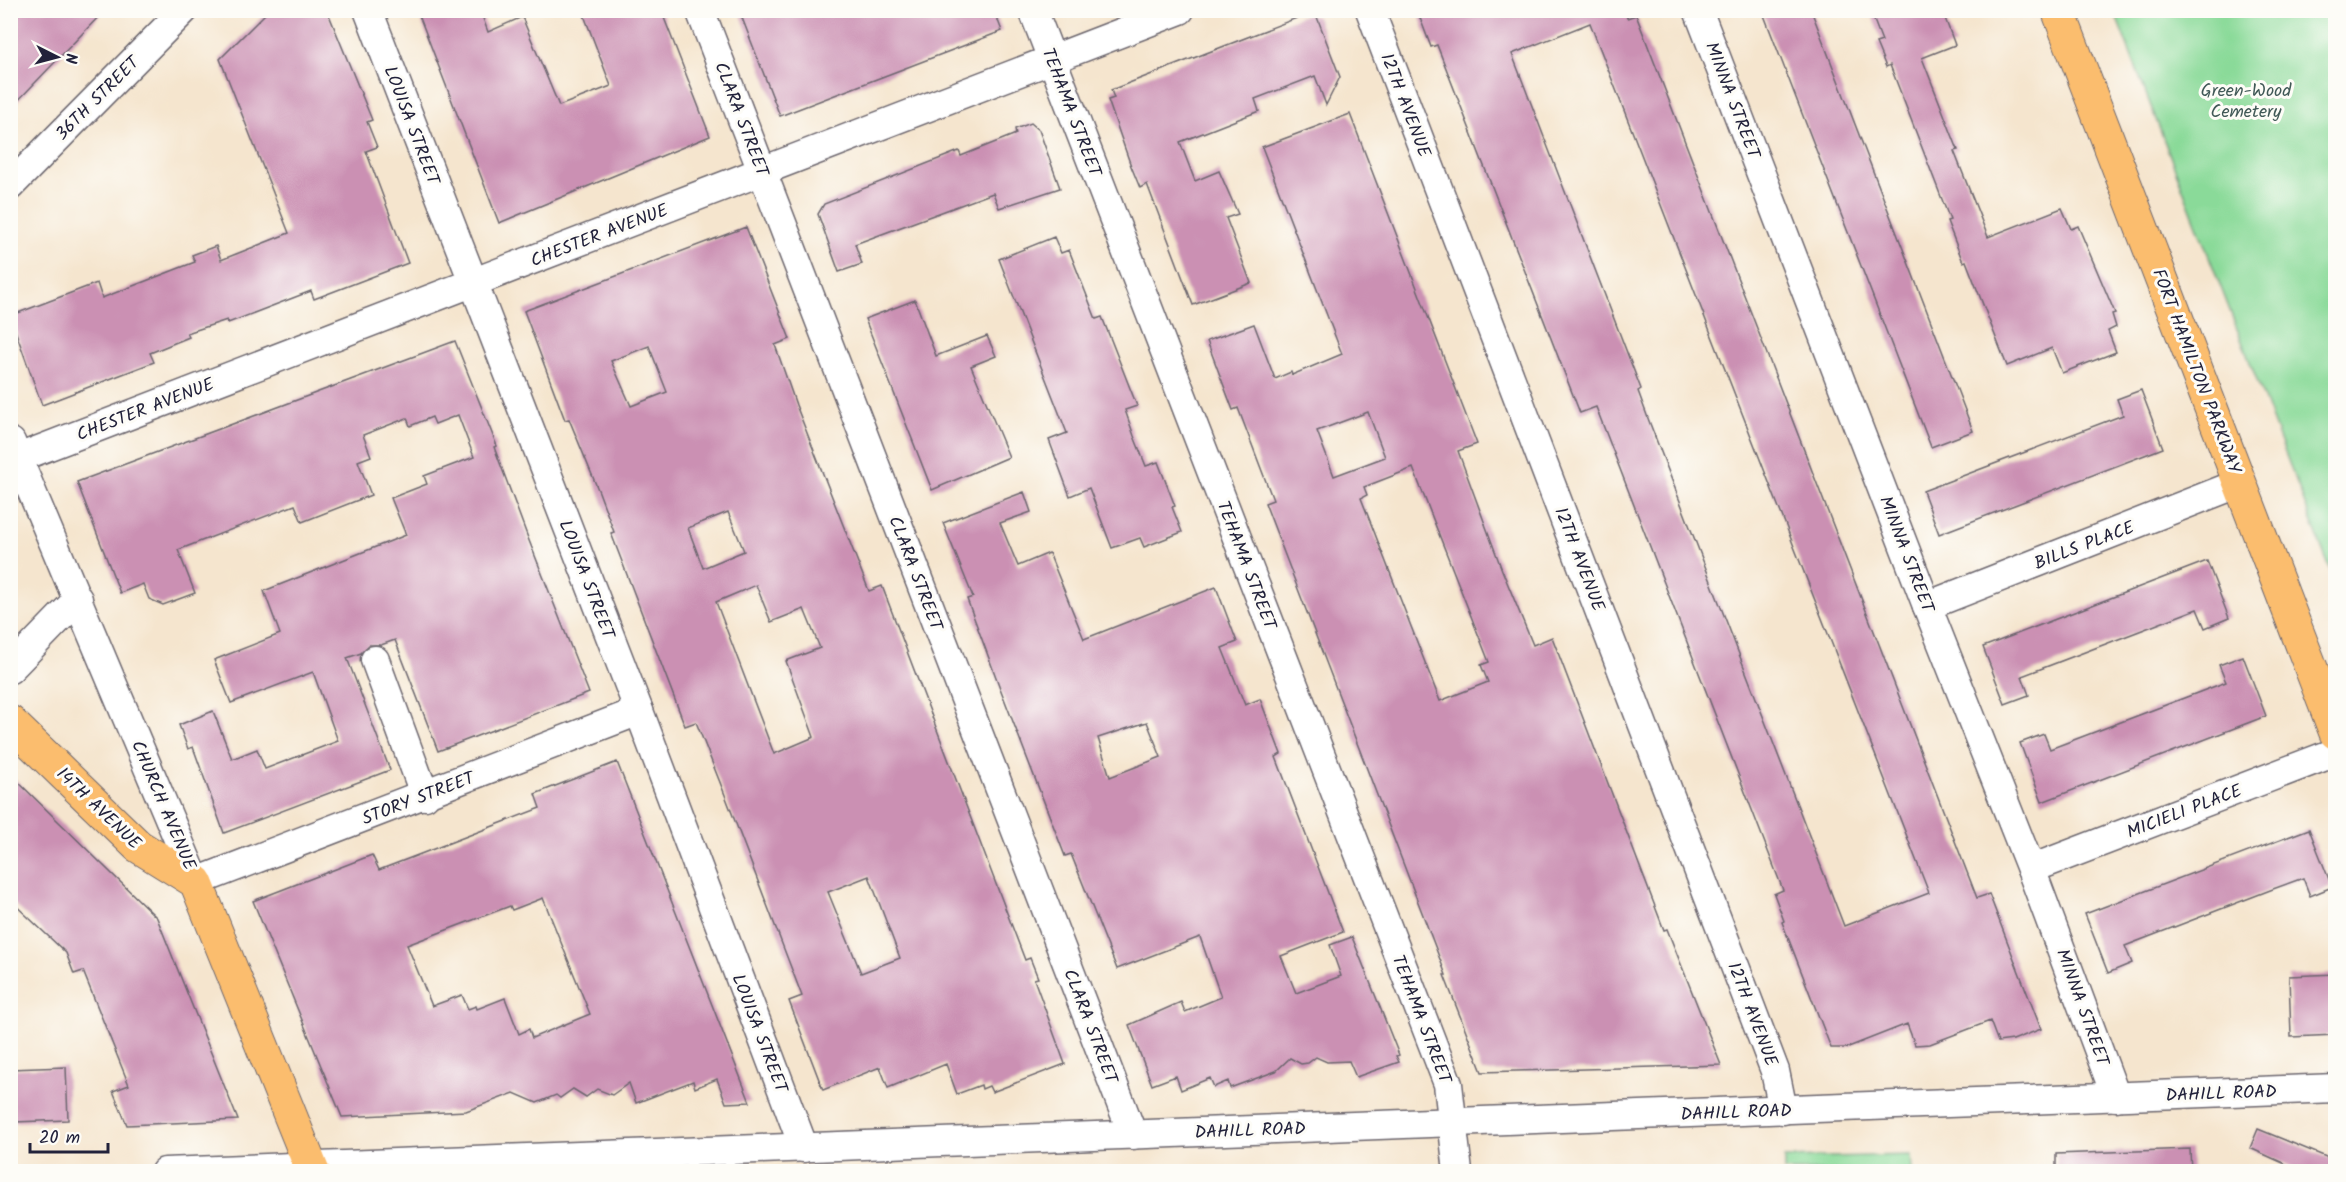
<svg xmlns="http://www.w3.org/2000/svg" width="2346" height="1182" viewBox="0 0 2346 1182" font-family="Kalam,sans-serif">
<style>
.green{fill:#8ada99;stroke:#567e6a;stroke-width:1.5}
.building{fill:#cb90b3;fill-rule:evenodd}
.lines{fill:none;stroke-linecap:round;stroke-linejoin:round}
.minor-casing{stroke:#6c666e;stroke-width:31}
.major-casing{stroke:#6c666e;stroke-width:35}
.minor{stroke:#fff;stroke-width:28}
.major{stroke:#fbbd6e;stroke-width:33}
.labels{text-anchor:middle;stroke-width:6;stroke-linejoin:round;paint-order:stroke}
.park-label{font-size:18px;fill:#415957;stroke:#fdfcf7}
.street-label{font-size:18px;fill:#22223b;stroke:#fdfcf7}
</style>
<rect width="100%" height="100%" fill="#fdfcf7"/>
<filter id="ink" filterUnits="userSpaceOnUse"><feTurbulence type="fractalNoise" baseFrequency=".0167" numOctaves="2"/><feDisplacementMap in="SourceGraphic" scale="12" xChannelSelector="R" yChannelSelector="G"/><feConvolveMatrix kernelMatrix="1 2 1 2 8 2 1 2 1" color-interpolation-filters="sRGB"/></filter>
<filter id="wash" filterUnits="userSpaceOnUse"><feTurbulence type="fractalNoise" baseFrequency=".008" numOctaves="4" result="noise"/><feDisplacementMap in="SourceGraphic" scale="24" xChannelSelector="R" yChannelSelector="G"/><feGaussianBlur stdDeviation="1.35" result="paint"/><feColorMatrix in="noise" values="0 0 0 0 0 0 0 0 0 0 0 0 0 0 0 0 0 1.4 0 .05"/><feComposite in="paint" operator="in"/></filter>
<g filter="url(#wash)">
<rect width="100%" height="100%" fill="#f5e5ce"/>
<g class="green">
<polygon points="2114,11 2335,11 2335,582"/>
<polygon points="1911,1155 1912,1171 1784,1171 1784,1158"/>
</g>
<g id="blocks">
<g class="building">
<polygon points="10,10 105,10 10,109"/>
<polygon points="269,10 327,10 372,120 367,122 377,147 366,151 408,263 314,299 311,291 228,323 227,320 187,333 189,337 150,353 154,362 42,405 10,316 97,283 102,298 195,262 192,255 216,246 221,260 289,233 220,59"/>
<polygon points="417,10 480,10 488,32 522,17 559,106 611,86 582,10 661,10 710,136 499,223"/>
<polygon points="739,10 994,10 1002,31 780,116"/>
<path d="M1417,10H1624L1627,18L1636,15L1977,898L1989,894L2041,1029L2013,1040L1998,1042L1990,1021L1930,1044L1915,1045L1907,1024L1846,1048H1831L1782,922L1784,921L1774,894L1783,890L1596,407L1580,413L1437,45L1431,47ZM1590,23L1929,893L1844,926L1649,421L1638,391L1641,389L1512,54Z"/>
<polygon points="1762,10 1811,10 1973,431 1931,447"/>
<polygon points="1870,10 1942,10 1955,45 1922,58 1958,150 1954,151 1988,237 2062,208 2071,229 2078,226 2115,313 2112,314 2116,327 2108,331 2116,352 2062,373 2052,348 2007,366 1966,261 1963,262 1947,221 1950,220 1890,65 1886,67 1876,43 1882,41"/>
<polygon points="1307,14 1317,17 1340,77 1326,105 1315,76 1255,99 1259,111 1180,142 1195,181 1219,171 1238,214 1226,218 1251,283 1193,305 1147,184 1140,188 1131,166 1108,100 1114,98 1111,90"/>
<path d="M1350,114L1477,444L1458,451L1502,570L1533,645L1552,637L1664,930L1667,929L1721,1065L1482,1072L1444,975H1446L1265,503L1273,500L1238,408L1233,410L1207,341L1254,324L1275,379L1291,372L1292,375L1342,354L1262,147ZM1368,412L1385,457L1334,476L1317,431ZM1413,468L1489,662L1481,665L1488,682L1440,701L1361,498L1367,495L1364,487Z"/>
<polygon points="1031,123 1039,130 1060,188 999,208 993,193 855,244 862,264 839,272 818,214 824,204 959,151 961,156 1016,134 1015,129"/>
<path d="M746,227L790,339L775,345L796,405L869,591L882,586L1025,960L1030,958L1038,978L1034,979L1065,1064L992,1092L989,1086L982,1089L981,1085L957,1094L946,1064L888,1088L880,1067L823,1090L789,1001L802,996L725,795L696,722L685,726L611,533L614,532L599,492L569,419L565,420L524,311ZM649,346L667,392L631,406L611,361ZM728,512L744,551L703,568L688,528ZM756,585L771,622L804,609L820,648L786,661L814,737L774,754L716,602ZM869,876L900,958L861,973L828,892Z"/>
<polygon points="1054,237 1061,253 1069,250 1096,319 1102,317 1137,406 1125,410 1134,436 1146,466 1158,462 1175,506 1172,507 1182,532 1144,547 1140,538 1112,548 1089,488 1070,496 1049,440 1067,433 999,259"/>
<polygon points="915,300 936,356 987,336 996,356 971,366 1009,457 932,490 865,319"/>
<polygon points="455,341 497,446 494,447 528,538 589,693 438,751 395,640 381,645 369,645 361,653 347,658 390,770 224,833 193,747 188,749 179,725 213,711 232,759 257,749 265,769 338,741 313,672 231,703 214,660 280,634 264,591 406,535 391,498 427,484 424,476 474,457 458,415 435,424 432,417 410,426 407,418 363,435 371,456 358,461 371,495 302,522 295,505 178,550 195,593 163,605 149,599 143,584 120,593 77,482"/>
<polygon points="2141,390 2163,448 1939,534 1923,491 2123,415 2117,399"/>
<path d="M1024,492L1031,512L1000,523L1018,566L1049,553L1084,639L1216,587L1237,642L1222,648L1245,705L1260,699L1281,754L1276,757L1343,932L1281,956L1296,993L1341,976L1330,945L1352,937L1399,1055L1396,1056L1399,1062L1356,1077L1349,1061L1327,1062L1316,1057L1308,1063L1301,1064L1290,1058L1276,1071L1230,1088L1228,1081L1214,1087L1210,1078L1181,1090L1176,1076L1152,1085L1129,1025L1181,1002L1185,1012L1221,997L1200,937L1117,969L1071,854L1065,856L1000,688L967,599L973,597L943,523ZM1147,722L1161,757L1110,777L1098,738Z"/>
<polygon points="2207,561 2229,618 2205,628 2197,609 2022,676 2029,695 2005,704 1983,647"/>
<polygon points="2243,656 2266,716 2042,802 2020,743 2044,734 2050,749 2226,682 2219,665"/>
<path d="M617,762L750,1102L726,1103L717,1079L695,1088L693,1081L636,1103L629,1083L612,1095L597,1089L586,1097L573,1089L560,1098L556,1095L537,1103L514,1093L466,1111L342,1117L253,901L372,855L379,870L540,808L535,794ZM543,898L590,1014L532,1038L529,1029L519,1034L505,998L477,1009L476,1006L468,1009L462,995L432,1006L407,945L510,906L512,910Z"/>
<polygon points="10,774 157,918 238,1120 127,1125 113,1091 129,1085 83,971 74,974 66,953 10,900"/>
<polygon points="2309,829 2332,887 2310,896 2303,878 2273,889 2125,946 2132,963 2108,973 2085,914"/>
<polygon points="2336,974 2336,1035 2291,1037 2289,976"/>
<polygon points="66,1067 68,1120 14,1122 13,1113 10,1113 10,1069"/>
<polygon points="2258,1129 2336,1161 2336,1172 2303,1172 2250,1148"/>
<polygon points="2190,1149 2191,1172 2056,1172 2056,1154"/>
</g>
</g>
</g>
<g filter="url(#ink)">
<use href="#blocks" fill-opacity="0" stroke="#6c666e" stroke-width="1.5"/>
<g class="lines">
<g class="minor-casing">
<g id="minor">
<polyline points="368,10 639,711 804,1148"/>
<polyline points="700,10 1133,1135"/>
<polyline points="1033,10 1448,1084 1458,1172"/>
<polyline points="1370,10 1775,1071 1783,1110"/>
<polyline points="1698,10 1927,606 2031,869 2116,1097"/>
<polyline points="10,186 184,10"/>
<polyline points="11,442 196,882 639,711"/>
<polyline points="18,458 1180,10"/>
<polyline points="1927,606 2240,483"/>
<polyline points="375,660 425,796"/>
<polyline points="10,669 78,599"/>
<polyline points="2031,869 2336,752"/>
<polyline points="165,1172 2336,1088"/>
</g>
</g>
<g class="major-casing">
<g id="major">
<polyline points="2058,10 2336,733"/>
<polyline points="10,722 138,846 196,882 313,1172"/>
</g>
</g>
<use href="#minor" class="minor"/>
<use href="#major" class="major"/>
</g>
</g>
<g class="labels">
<g class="park-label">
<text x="2246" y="96">Green-Wood<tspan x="2246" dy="21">Cemetery</tspan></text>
</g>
<g class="street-label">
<text transform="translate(97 98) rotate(-45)" y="6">36TH STREET</text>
<text transform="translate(1733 100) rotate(69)" y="6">MINNA STREET</text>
<text transform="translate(1406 105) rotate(69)" y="6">12TH AVENUE</text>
<text transform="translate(1072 112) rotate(69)" y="6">TEHAMA STREET</text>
<text transform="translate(742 119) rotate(69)" y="6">CLARA STREET</text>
<text transform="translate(412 125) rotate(69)" y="6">LOUISA STREET</text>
<text transform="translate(599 235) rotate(-21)" y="6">CHESTER AVENUE</text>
<text transform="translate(2197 371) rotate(69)" y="6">FORT HAMILTON PARKWAY</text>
<text transform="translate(145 409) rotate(-21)" y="6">CHESTER AVENUE</text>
<text transform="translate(2084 545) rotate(-21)" y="6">BILLS PLACE</text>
<text transform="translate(1907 554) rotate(69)" y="6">MINNA STREET</text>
<text transform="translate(1580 559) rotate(69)" y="6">12TH AVENUE</text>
<text transform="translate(1247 565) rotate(69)" y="6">TEHAMA STREET</text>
<text transform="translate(916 573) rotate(69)" y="6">CLARA STREET</text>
<text transform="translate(587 579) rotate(69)" y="6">LOUISA STREET</text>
<text transform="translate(418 798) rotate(-21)" y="6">STORY STREET</text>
<text transform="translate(164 805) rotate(67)" y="6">CHURCH AVENUE</text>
<text transform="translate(99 808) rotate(44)" y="6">14TH AVENUE</text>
<text transform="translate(2184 811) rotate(-21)" y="6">MICIELI PLACE</text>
<text transform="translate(2083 1007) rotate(70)" y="6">MINNA STREET</text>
<text transform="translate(1753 1014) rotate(69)" y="6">12TH AVENUE</text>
<text transform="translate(1422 1019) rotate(69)" y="6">TEHAMA STREET</text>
<text transform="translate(1091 1026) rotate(69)" y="6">CLARA STREET</text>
<text transform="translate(760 1033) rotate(69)" y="6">LOUISA STREET</text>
<text transform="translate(2221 1093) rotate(-2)" y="6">DAHILL ROAD</text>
<text transform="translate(1736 1112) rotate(-2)" y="6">DAHILL ROAD</text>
<text transform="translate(1250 1130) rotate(-2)" y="6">DAHILL ROAD</text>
</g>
</g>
<rect width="2346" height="1182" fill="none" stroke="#fdfcf7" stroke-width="36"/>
<g transform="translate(57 57) rotate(96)" stroke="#fdfcf7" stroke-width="4.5" paint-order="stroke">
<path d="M0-4.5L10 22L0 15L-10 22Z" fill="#22223b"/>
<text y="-9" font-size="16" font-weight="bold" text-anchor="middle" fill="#22223b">N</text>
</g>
<path d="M30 1143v9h78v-9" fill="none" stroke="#22223b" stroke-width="3"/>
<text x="39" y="1143" font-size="18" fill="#22223b" stroke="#fdfcf7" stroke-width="4.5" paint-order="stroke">20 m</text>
</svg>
